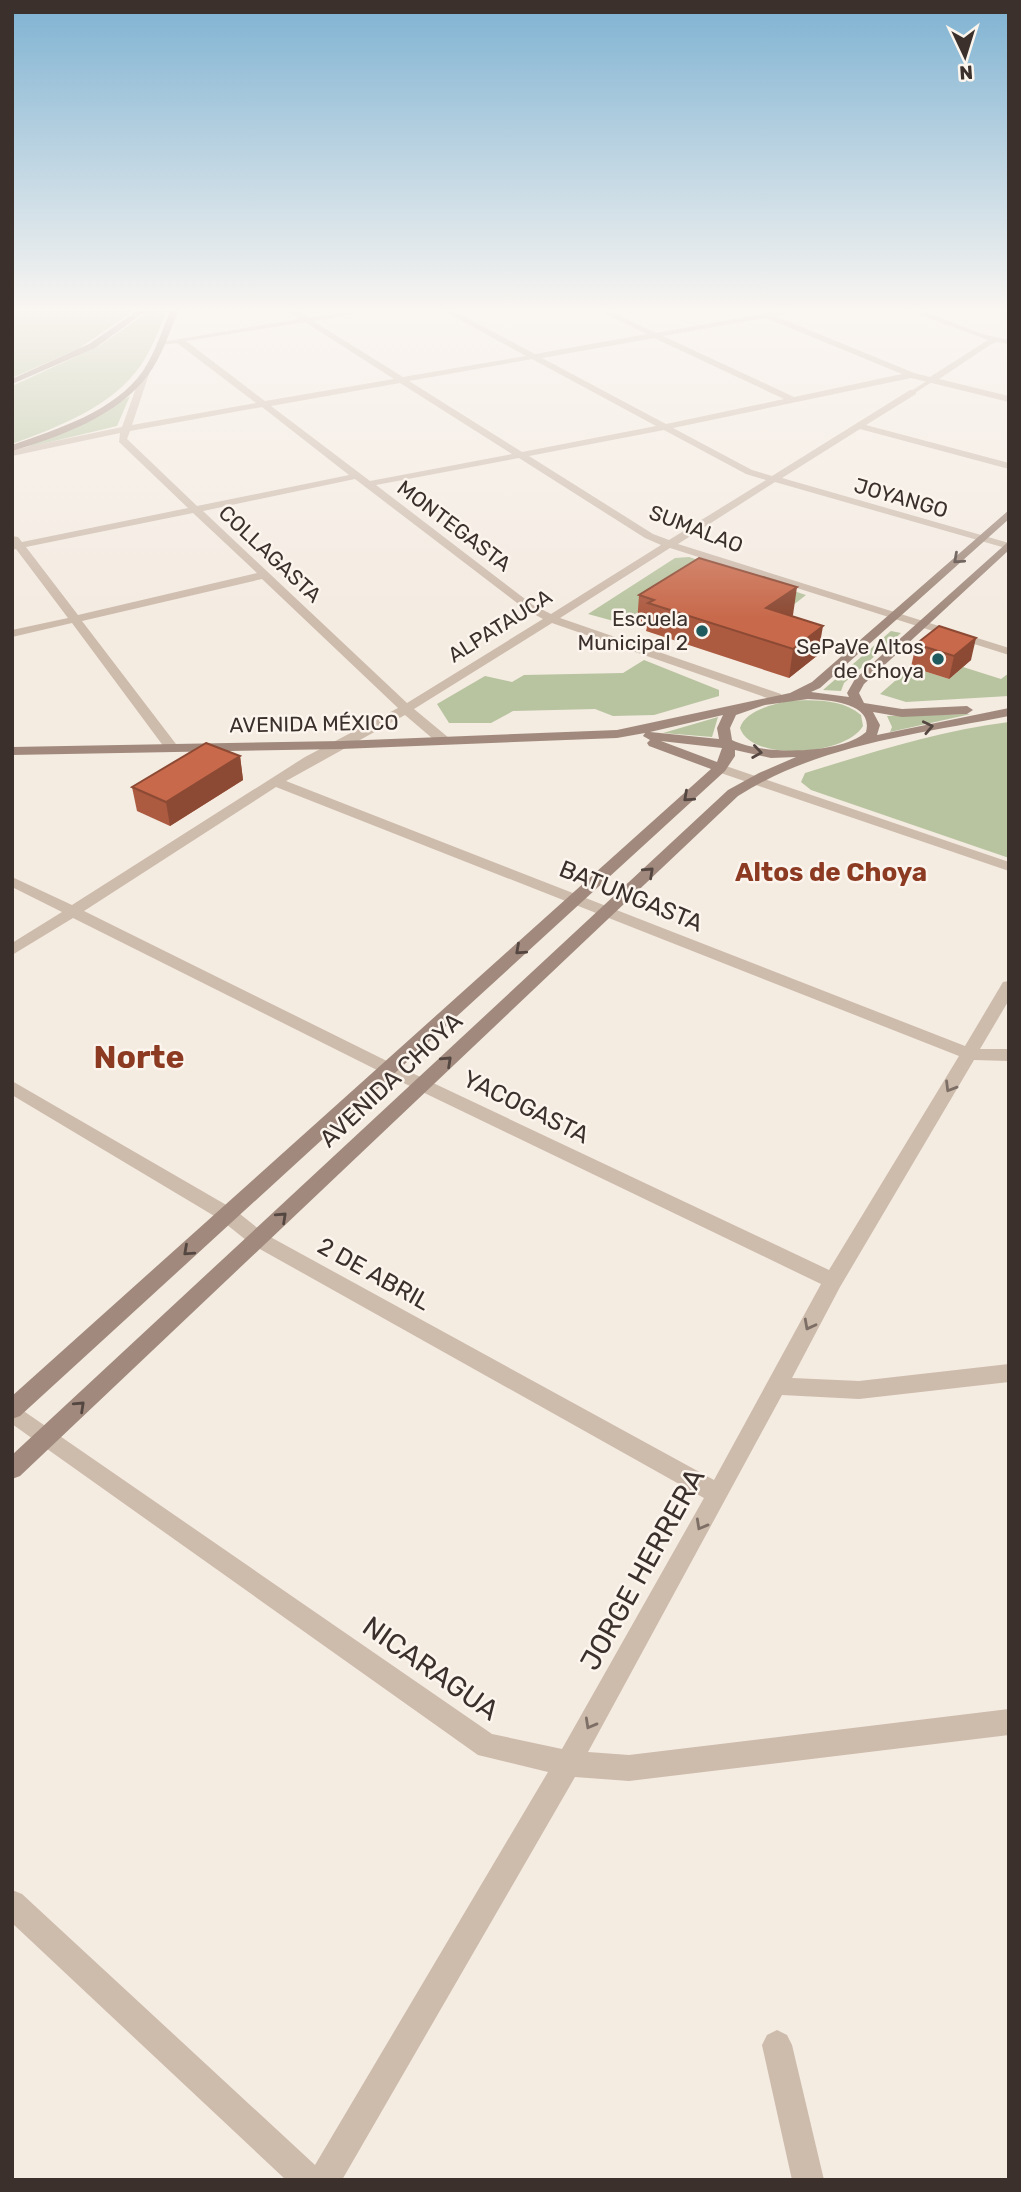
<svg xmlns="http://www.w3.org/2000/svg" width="1021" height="2192" viewBox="0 0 1021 2192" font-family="Rubik,sans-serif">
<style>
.green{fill:#b8c4a0}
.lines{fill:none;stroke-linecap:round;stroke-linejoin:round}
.lane{fill:#cdbbac;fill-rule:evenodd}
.street{fill:#cdbbac;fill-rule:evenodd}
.secondary{fill:#a18a7d;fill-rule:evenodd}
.wall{fill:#ac5a40}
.shaded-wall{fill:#8c4a34}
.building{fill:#c8694b;stroke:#8c4a34;stroke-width:2}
.oneway{stroke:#544640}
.oneway2{stroke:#7d6f65}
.poi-dot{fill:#1f5a5e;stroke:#fbf5ee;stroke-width:2.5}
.labels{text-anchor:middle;stroke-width:5;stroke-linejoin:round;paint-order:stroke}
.far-street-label{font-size:21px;fill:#3b302b;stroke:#fbf5ee}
.far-poi-label{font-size:21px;fill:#3b302b;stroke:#fbf5ee;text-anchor:end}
.street-label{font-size:24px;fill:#3b302b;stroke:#fbf5ee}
.neighbourhood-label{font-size:26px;font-weight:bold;fill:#8c3b22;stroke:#fbf5ee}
.near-street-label{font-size:28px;fill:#3b302b;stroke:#fbf5ee}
.district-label{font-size:32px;font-weight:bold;fill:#8c3b22;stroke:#fbf5ee}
</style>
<rect width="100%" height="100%" fill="#f4ebe1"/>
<g class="green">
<polygon points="12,311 134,311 78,349 12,378"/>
<path d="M149,311H167C159,329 152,349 141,365C112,407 58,427 12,444V386L99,346Z"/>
<polygon points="130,396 117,426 25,448 96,416"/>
<polygon points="689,557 806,595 787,610 690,579 621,623 588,614 675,558"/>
<polygon points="891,631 901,633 844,683 841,691 823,690"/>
<polygon points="644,660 719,690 719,696 654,715 613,716 595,709 513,711 491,723 449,723 437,704 485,676 512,682 524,675 623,673"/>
<polygon points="911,667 949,679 963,667 1001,679 1009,673 1009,696 906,702 880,694"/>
<path d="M787,701C811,700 841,698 861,715L863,726C847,755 752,763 740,728C745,711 771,705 787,701Z"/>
<polygon points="971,714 890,732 892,727 887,716"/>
<polygon points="718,717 712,737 663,733"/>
<path d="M1009,722V858L811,790L801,782L805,773C873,752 938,731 1009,722Z"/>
</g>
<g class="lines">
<polygon class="lane" points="930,379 935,380 915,393 911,393 911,391"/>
<g class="street">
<path d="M288,311H298L308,317L367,311L313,321L403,377L526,356L444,311H454L535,354L647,334L599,311H610L656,333L779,311H797L775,316L914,373L930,377L988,340L910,311H922L982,334L1009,340V344L997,342L990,345L939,379L1009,396V402L911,378L673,428L752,470L772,476L910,390H916V394L866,425L1009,463V469L860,429L782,478L1009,543V549L775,482L678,544L1009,648V655L670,548L560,618L781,694V700H773L552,623L414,709L449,738V744H439L405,715L286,781L965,1046L1003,982L1009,981V1000L980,1049H1009V1061L974,1060L840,1287L792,1378L859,1381L1009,1364V1382L859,1399L782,1395L588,1752L629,1755L1009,1709V1735L629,1781L575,1777L342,2180H286L12,1923V1890L22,1894L315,2165L548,1772L478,1755L12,1424V1403L492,1734L562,1749L704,1498L251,1244L221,1220L12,1095V1081L235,1210L265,1234L714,1480L821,1284L383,1073L73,918L12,955V943L62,912L12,887V877L72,905L305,757L398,708L262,579L82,621L179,748L172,752L167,751L72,623L12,637V630L68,618L16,549L12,550V536L18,537L22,542L188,508L119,442L120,433L12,456V450L122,427L141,374L145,371L149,374L132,425L256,403L177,343L160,345L156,343L299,319ZM766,318L902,374L794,397L663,336ZM305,322L394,379L265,401L186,341ZM654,338L784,399L666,424L542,358ZM532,359L656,426L522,452L409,381ZM400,383L512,454L370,481L271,406ZM262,407L349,475L197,506L127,439L130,431ZM664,430L746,474L766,480L669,540L653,534L529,456ZM519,458L645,538L661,545L551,614L533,605L376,485ZM355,479L525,609L543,619L407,703L203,511ZM193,513L257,573L78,615L26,547ZM276,787L959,1056L829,1270L395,1065L84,911Z"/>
<polygon points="720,764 1009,862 1009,871 715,771 713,768"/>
<polygon points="777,2030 787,2035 792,2045 824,2180 792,2180 762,2045 767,2035"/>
</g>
<g class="secondary">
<polygon points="137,311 146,311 95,348 12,384 12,379 89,344"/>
<path d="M170,311H178C169,333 162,356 148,375C118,416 59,437 12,451V445C57,429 114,412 143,371C155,353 162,331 170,311Z"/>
<path d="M1009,510V519L820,688L811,692L849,697L847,693L855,679L1009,541V550L864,684L859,693L864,703L902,709L967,706L973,710L967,714L902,717L873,712L880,725L877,735L1009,708V716C917,734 818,745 738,796L20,1476L12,1479V1455L728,790L759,773L796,757L771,758L735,750V756L725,771L20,1416L12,1419V1396L711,769L649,746L647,743L650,740L643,736L645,733L617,738L341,749L12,755V747L341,741L617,730L790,693L812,682ZM808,699C827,700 874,702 866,732C840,755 761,755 732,740L730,728L736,715L765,705ZM723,715L717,728L719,739L650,732ZM661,741L722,748L717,762Z"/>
</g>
</g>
<g class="wall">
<polygon points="639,595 793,615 792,616 818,655 789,678 646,631 647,627 637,624"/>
<polygon points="916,644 971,660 949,679 911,667"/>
<polygon points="240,756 243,780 170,826 137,811 132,787"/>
</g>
<g class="shaded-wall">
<polygon points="797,587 793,615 763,637 766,608"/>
<polygon points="823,626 818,655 789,678 793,649"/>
<polygon points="976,638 971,660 949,679 954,656"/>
<polygon points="240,756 243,780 170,826 166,802"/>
</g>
<g class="building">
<polygon points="699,558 797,587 766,608 823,626 793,649 648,603 654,600 639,595"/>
<polygon points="939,626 976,638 954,656 916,644"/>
<polygon points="206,743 240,756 166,802 132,787"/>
</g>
<defs><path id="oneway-chevron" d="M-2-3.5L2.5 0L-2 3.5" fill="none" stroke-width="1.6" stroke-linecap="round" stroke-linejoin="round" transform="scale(1.75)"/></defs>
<g class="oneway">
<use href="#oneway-chevron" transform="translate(958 559) rotate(138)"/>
<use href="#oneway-chevron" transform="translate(928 727) rotate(-12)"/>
<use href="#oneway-chevron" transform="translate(757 752) rotate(8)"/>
<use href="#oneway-chevron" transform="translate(688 797) rotate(138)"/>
<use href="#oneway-chevron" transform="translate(649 872) rotate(-43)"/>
<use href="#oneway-chevron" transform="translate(520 950) rotate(138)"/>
<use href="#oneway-chevron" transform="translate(447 1061) rotate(-43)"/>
<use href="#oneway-chevron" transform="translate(282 1217) rotate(-43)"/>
<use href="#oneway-chevron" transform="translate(188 1251) rotate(138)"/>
<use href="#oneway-chevron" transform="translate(80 1406) rotate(-43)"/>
</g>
<g class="oneway2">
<use href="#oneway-chevron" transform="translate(950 1087) rotate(121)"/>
<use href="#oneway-chevron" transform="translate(809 1325) rotate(118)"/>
<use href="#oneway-chevron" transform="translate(701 1525) rotate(119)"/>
<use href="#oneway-chevron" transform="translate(590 1724) rotate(119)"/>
</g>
<linearGradient id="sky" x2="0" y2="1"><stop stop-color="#7eb2d2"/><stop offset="0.5" stop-color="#faf6f2"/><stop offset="1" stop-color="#faf6f2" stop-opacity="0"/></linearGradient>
<rect width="1021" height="618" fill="url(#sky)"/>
<g class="poi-dot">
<circle cx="702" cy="631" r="7"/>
<circle cx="938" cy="659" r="7"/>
</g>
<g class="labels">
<g class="far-street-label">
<text transform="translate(901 498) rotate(16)" y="7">JOYANGO</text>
<text transform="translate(454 526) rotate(37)" y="7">MONTEGASTA</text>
<text transform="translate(696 529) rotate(21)" y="7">SUMALAO</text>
<text transform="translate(270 554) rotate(43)" y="7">COLLAGASTA</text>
<text transform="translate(500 626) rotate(-32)" y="7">ALPATAUCA</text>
<text transform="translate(314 724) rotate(-1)" y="7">AVENIDA MÉXICO</text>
</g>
<g class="far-poi-label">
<text x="688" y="626">Escuela<tspan x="688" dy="24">Municipal 2</tspan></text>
<text x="924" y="654">SePaVe Altos<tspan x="924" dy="24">de Choya</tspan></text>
</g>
<g class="street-label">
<text transform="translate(631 896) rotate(22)" y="8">BATUNGASTA</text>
<text transform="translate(391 1080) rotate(-43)" y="8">AVENIDA CHOYA</text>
<text transform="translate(526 1107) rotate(26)" y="8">YACOGASTA</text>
<text transform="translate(374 1274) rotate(29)" y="8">2 DE ABRIL</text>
</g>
<g class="neighbourhood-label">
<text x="831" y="881">Altos de Choya</text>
</g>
<g class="near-street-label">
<text transform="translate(642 1569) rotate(-61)" y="10">JORGE HERRERA</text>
<text transform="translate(431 1668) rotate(35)" y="10">NICARAGUA</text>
</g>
<g class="district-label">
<text x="139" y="1068">Norte</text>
</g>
</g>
<rect width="1021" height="2192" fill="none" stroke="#3b302b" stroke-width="28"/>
<g transform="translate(965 56) rotate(176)" stroke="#fbf5ee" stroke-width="5" paint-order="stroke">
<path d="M0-5L12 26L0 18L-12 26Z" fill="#3b302b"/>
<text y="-10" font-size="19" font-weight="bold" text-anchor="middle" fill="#3b302b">N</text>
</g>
</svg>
